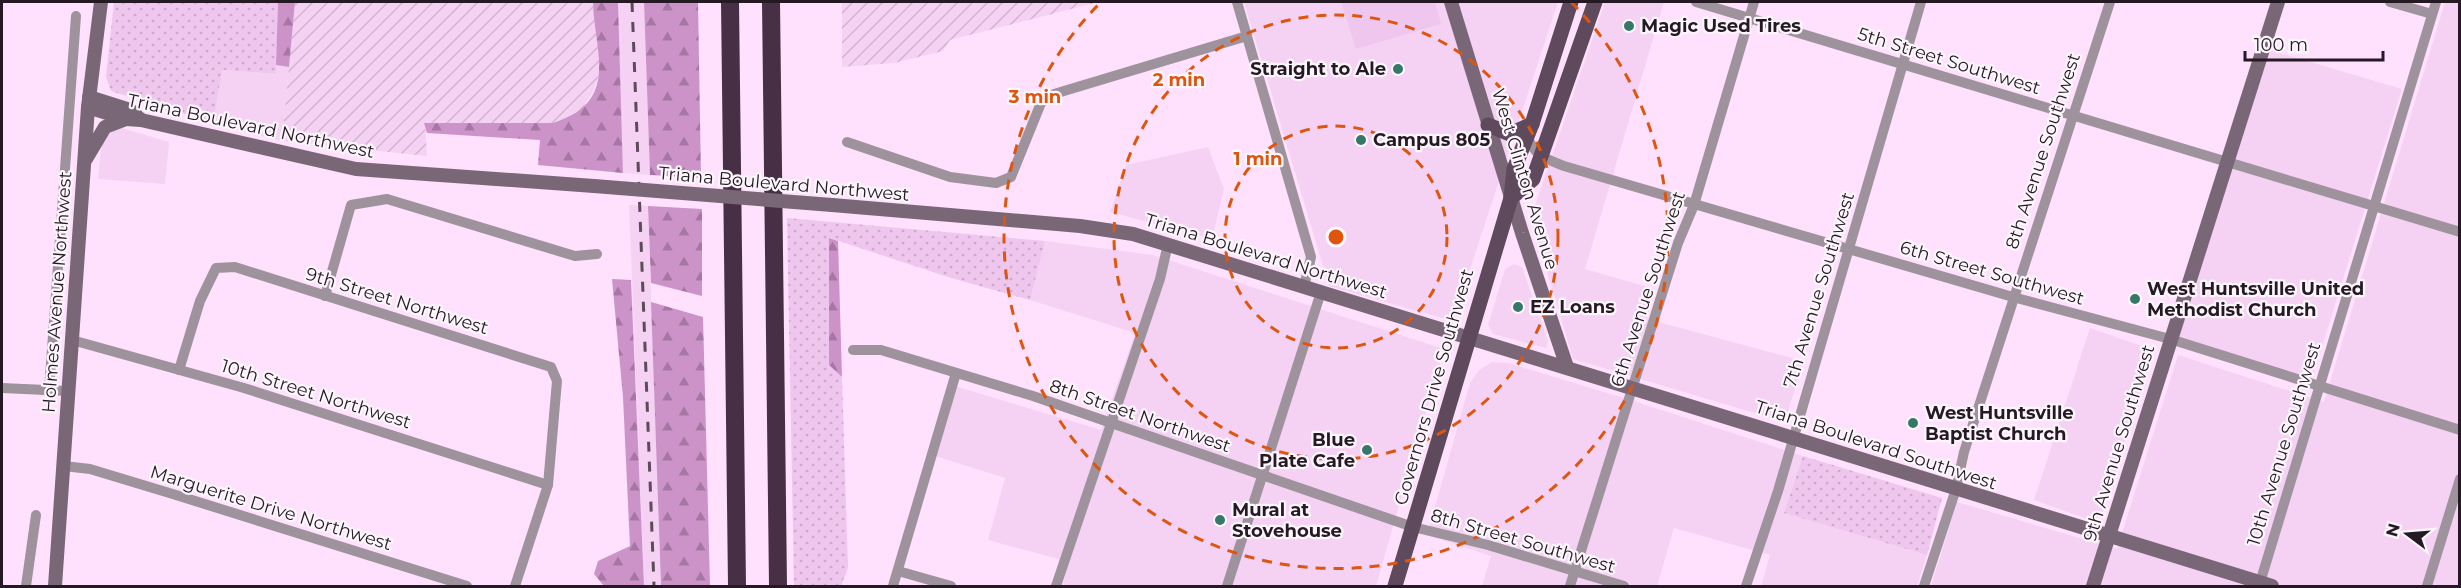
<svg xmlns="http://www.w3.org/2000/svg" width="2461" height="588" viewBox="0 0 2461 588" font-family="Montserrat,sans-serif">
<style>
.built{fill:#f5d2f3}
.industrial{fill:url(#industrial-furrows)}
.grass{fill:url(#grass-dots)}
.forest{fill:url(#forest-firs)}
.park{fill:#efc6ed}
.lines{fill:none;stroke-linecap:round;stroke-linejoin:round}
.street{stroke:#9e929d;stroke-width:10}
.secondary{stroke:#796777;stroke-width:14}
.primary{stroke:#5e495d;stroke-width:15}
.highway{stroke:#473046;stroke-width:18}
.rail{stroke:#5c4c5a;stroke-width:3;stroke-dasharray:10 10;stroke-linecap:butt}
.secondary-bridge{stroke:#796777;stroke-width:14}
.ring{fill:none;stroke:#de560d;stroke-width:3;stroke-dasharray:10 8}
.poi-dot{fill:#35786b;stroke:#fdf7fd;stroke-width:2}
.labels{text-anchor:middle;stroke-width:4.5;stroke-linejoin:round;paint-order:stroke}
.poi-label{font-size:18px;font-weight:bold;fill:#251a24;stroke:#fdf7fd;text-anchor:start}
.street-label{font-size:18px;fill:#251a24;stroke:#fdf7fd}
.centre{fill:#de560d;stroke:#fdf7fd;stroke-width:3}
.ring-label{font-size:18px;text-anchor:middle;font-weight:bold;fill:#de560d;stroke:#fdf7fd;stroke-width:4.5;stroke-linejoin:round;paint-order:stroke}
</style>
<defs>
<pattern id="industrial-furrows" width="10" height="10" patternUnits="userSpaceOnUse" patternTransform="scale(1.5)"><rect width="10" height="10" fill="#f5d2f3"/><path d="M-1 1l2-2M0 10L10 0M9 11l2-2" fill="none" stroke="#d2b4d0"/></pattern>
<pattern id="grass-dots" width="8" height="8" patternUnits="userSpaceOnUse" patternTransform="scale(1.5)"><rect width="8" height="8" fill="#efc6ed"/><path d="M2 2h.1M6 6h.1" fill="none" stroke="#cdaacb" stroke-width="1.8" stroke-linecap="round"/></pattern>
<pattern id="forest-firs" width="22" height="20" patternUnits="userSpaceOnUse" patternTransform="scale(1.5)"><rect width="22" height="20" fill="#cb93c8"/><path d="M5 1l3.5 6h-7zM16 11l3.5 6h-7z" fill="#a577a2"/></pattern>
</defs>
<rect width="100%" height="100%" fill="#ffe1fd"/>
<g class="built">
<polygon points="618,2 644,2 650,175 623,173"/>
<polygon points="1244,2 1558,2 1454,318 1447,316 1446,319 1329,286"/>
<polygon points="1605,2 1664,2 1585,269 1655,289 1647,319 1803,361 1785,422 1573,359 1531,217"/>
<polygon points="2445,2 2459,2 2459,586 1931,586 1957,502 2117,549 2178,355 2324,402"/>
<polygon points="2270,50 2402,89 2312,379 2178,338"/>
<polygon points="276,65 289,67 282,141 213,123 221,70 275,74"/>
<polygon points="122,128 169,142 165,184 98,179 102,140 111,130"/>
<polygon points="1208,147 1224,189 1212,239 1110,212 1126,165"/>
<polygon points="629,205 648,206 661,586 644,586"/>
<polygon points="1045,241 1153,255 1444,349 1376,586 1062,586 1069,562 988,540 1005,478 935,456 955,386 1101,430 1135,333 1030,300"/>
<polygon points="1514,264 1522,267 1548,341 1546,348 1493,334 1488,325 1505,269"/>
<polygon points="2090,328 2153,350 2103,513 2093,521 2034,500"/>
<polygon points="1492,362 1508,363 1637,402 1803,456 1784,513 1927,555 1917,586 1761,586 1770,555 1674,528 1657,586 1482,586 1491,556 1427,535 1470,383 1479,370"/>
</g>
<g class="industrial">
<polygon points="295,2 593,2 601,68 594,90 583,107 566,118 553,123 425,123 427,156 282,141"/>
<polygon points="842,2 1099,2 950,40 943,51 894,63 842,67"/>
</g>
<g class="grass">
<polygon points="114,2 278,2 276,74 222,70 213,123 111,91 106,77"/>
<polygon points="787,218 1045,241 1030,300 948,277 830,238 829,364 842,377 848,568 841,586 794,586"/>
<polygon points="1803,456 1942,498 1927,555 1784,513"/>
</g>
<g class="forest">
<polygon points="278,2 295,2 289,67 276,65"/>
<path d="M593,2H618L623,173L538,165L540,140L427,133L424,123H553C621,101 594,52 593,2Z"/>
<polygon points="644,2 698,2 701,178 650,175"/>
<polygon points="648,206 702,209 702,296 651,283"/>
<polygon points="829,238 838,241 842,377 829,365"/>
<polygon points="612,279 631,280 644,586 604,586 594,574 598,561 630,546 623,397"/>
<polygon points="651,302 703,317 710,586 661,586"/>
</g>
<polygon class="park" points="1341,2 1435,2 1441,24 1356,49"/>
<g class="lines">
<g class="street">
<polyline points="1237,2 1311,257 1304,287"/>
<polyline points="1696,2 2460,232"/>
<polyline points="2390,2 2432,14"/>
<path d="M1527,135C1534,156 1544,158 1564,166L2013,297L2170,339L2460,430"/>
<polyline points="847,142 950,177 996,183 1011,177 1041,103 1054,94 1247,36"/>
<polyline points="325,296 351,205 387,199 575,256 597,254"/>
<polyline points="72,340 244,388 548,485"/>
<polyline points="853,350 881,350 1033,396 1413,527 1488,545 1624,586"/>
<polyline points="179,370 200,301 216,268 235,267 551,367 557,381 548,485 515,586"/>
<polyline points="2,388 67,391"/>
<polyline points="49,391 76,16"/>
<polyline points="64,466 90,469 176,495 467,586"/>
<polyline points="898,571 951,586"/>
<polyline points="26,586 36,515"/>
<polyline points="893,586 956,373"/>
<polyline points="1056,586 1160,279 1168,244"/>
<polyline points="1227,586 1321,292"/>
<polyline points="1570,586 1678,243 1694,205 1754,2"/>
<polyline points="1746,586 1778,491 1921,2"/>
<polyline points="1924,586 1956,489 1964,452 2110,2"/>
<polyline points="2259,586 2436,2"/>
<polyline points="2427,586 2460,479"/>
</g>
<g class="secondary">
<polyline points="1451,2 1522,233 1567,367"/>
<polyline points="89,97 130,110 141,120"/>
<polyline points="88,107 126,119 141,120 356,169 594,186"/>
<polyline points="86,159 105,127 126,119"/>
<polyline points="832,205 1080,226 1133,234 2272,586"/>
<polyline points="55,586 88,107 101,2"/>
<polyline points="2093,586 2278,2"/>
</g>
<g class="primary">
<polyline points="1488,125 1510,134 1532,124"/>
<polyline points="1511,198 1533,179 1595,2"/>
<polyline points="1395,586 1511,198 1514,169 1532,124 1571,2"/>
</g>
<g class="highway">
<polyline points="730,2 737,586"/>
<polyline points="771,2 778,586"/>
</g>
<polyline class="rail" points="632,2 654,586"/>
<polyline class="secondary-bridge" points="594,186 832,205"/>
</g>
<g class="ring">
<circle cx="1336" cy="237" r="111"/>
<circle cx="1336" cy="237" r="222"/>
<path d="M1571 2A332 332 0 1 1 1101 2"/>
</g>
<g class="poi-dot">
<circle cx="1629" cy="26" r="6"/>
<circle cx="1398" cy="69" r="6"/>
<circle cx="1361" cy="140" r="6"/>
<circle cx="2135" cy="299" r="6"/>
<circle cx="1518" cy="307" r="6"/>
<circle cx="1913" cy="423" r="6"/>
<circle cx="1367" cy="450" r="6"/>
<circle cx="1220" cy="520" r="6"/>
</g>
<g class="labels">
<g class="poi-label">
<text x="1641" y="32">Magic Used Tires</text>
<text x="1386" y="75" text-anchor="end">Straight to Ale</text>
<text x="1373" y="146">Campus 805</text>
<text x="2147" y="295">West Huntsville United<tspan x="2147" dy="21">Methodist Church</tspan></text>
<text x="1530" y="313">EZ Loans</text>
<text x="1925" y="419">West Huntsville<tspan x="1925" dy="21">Baptist Church</tspan></text>
<text x="1355" y="446" text-anchor="end">Blue<tspan x="1355" dy="21">Plate Cafe</tspan></text>
<text x="1232" y="516">Mural at<tspan x="1232" dy="21">Stovehouse</tspan></text>
</g>
<g class="street-label">
<text transform="translate(1949 61) rotate(17)" y="6">5th Street Southwest</text>
<text transform="translate(251 126) rotate(12)" y="6">Triana Boulevard Northwest</text>
<text transform="translate(2043 151) rotate(-72)" y="6">8th Avenue Southwest</text>
<text transform="translate(1525 179) rotate(73)" y="6">West Clinton Avenue</text>
<text transform="translate(784 184) rotate(5)" y="6">Triana Boulevard Northwest</text>
<text transform="translate(1266 256) rotate(17)" y="6">Triana Boulevard Northwest</text>
<text transform="translate(1992 273) rotate(16)" y="6">6th Street Southwest</text>
<text transform="translate(1648 289) rotate(-72)" y="6">6th Avenue Southwest</text>
<text transform="translate(1819 290) rotate(-73)" y="6">7th Avenue Southwest</text>
<text transform="translate(57 292) rotate(-86)" y="6">Holmes Avenue Northwest</text>
<text transform="translate(397 301) rotate(17)" y="6">9th Street Northwest</text>
<text transform="translate(1434 387) rotate(-74)" y="6">Governors Drive Southwest</text>
<text transform="translate(316 394) rotate(17)" y="6">10th Street Northwest</text>
<text transform="translate(1140 416) rotate(19)" y="6">8th Street Northwest</text>
<text transform="translate(2119 443) rotate(-73)" y="6">9th Avenue Southwest</text>
<text transform="translate(2284 444) rotate(-73)" y="6">10th Avenue Southwest</text>
<text transform="translate(1876 445) rotate(18)" y="6">Triana Boulevard Southwest</text>
<text transform="translate(271 508) rotate(17)" y="6">Marguerite Drive Northwest</text>
<text transform="translate(1523 541) rotate(16)" y="6">8th Street Southwest</text>
</g>
</g>
<circle cx="1336" cy="237" r="9" class="centre"/>
<g class="ring-label">
<text x="1179" y="86">2 min</text>
<text x="1035" y="103">3 min</text>
<text x="1258" y="165">1 min</text>
</g>
<rect width="2461" height="588" fill="none" stroke="#251a24" stroke-width="6"/>
<g transform="translate(2407 534) rotate(286)" stroke="#fdf7fd" stroke-width="4.5" paint-order="stroke">
<path d="M0-4.5L10 22L0 15L-10 22Z" fill="#251a24"/>
<text y="-9" font-size="16" font-weight="bold" text-anchor="middle" fill="#251a24">N</text>
</g>
<path d="M2245 51v9h138v-9" fill="none" stroke="#251a24" stroke-width="3"/>
<text x="2254" y="51" font-size="18" fill="#251a24" stroke="#fdf7fd" stroke-width="4.5" paint-order="stroke">100 m</text>
</svg>
